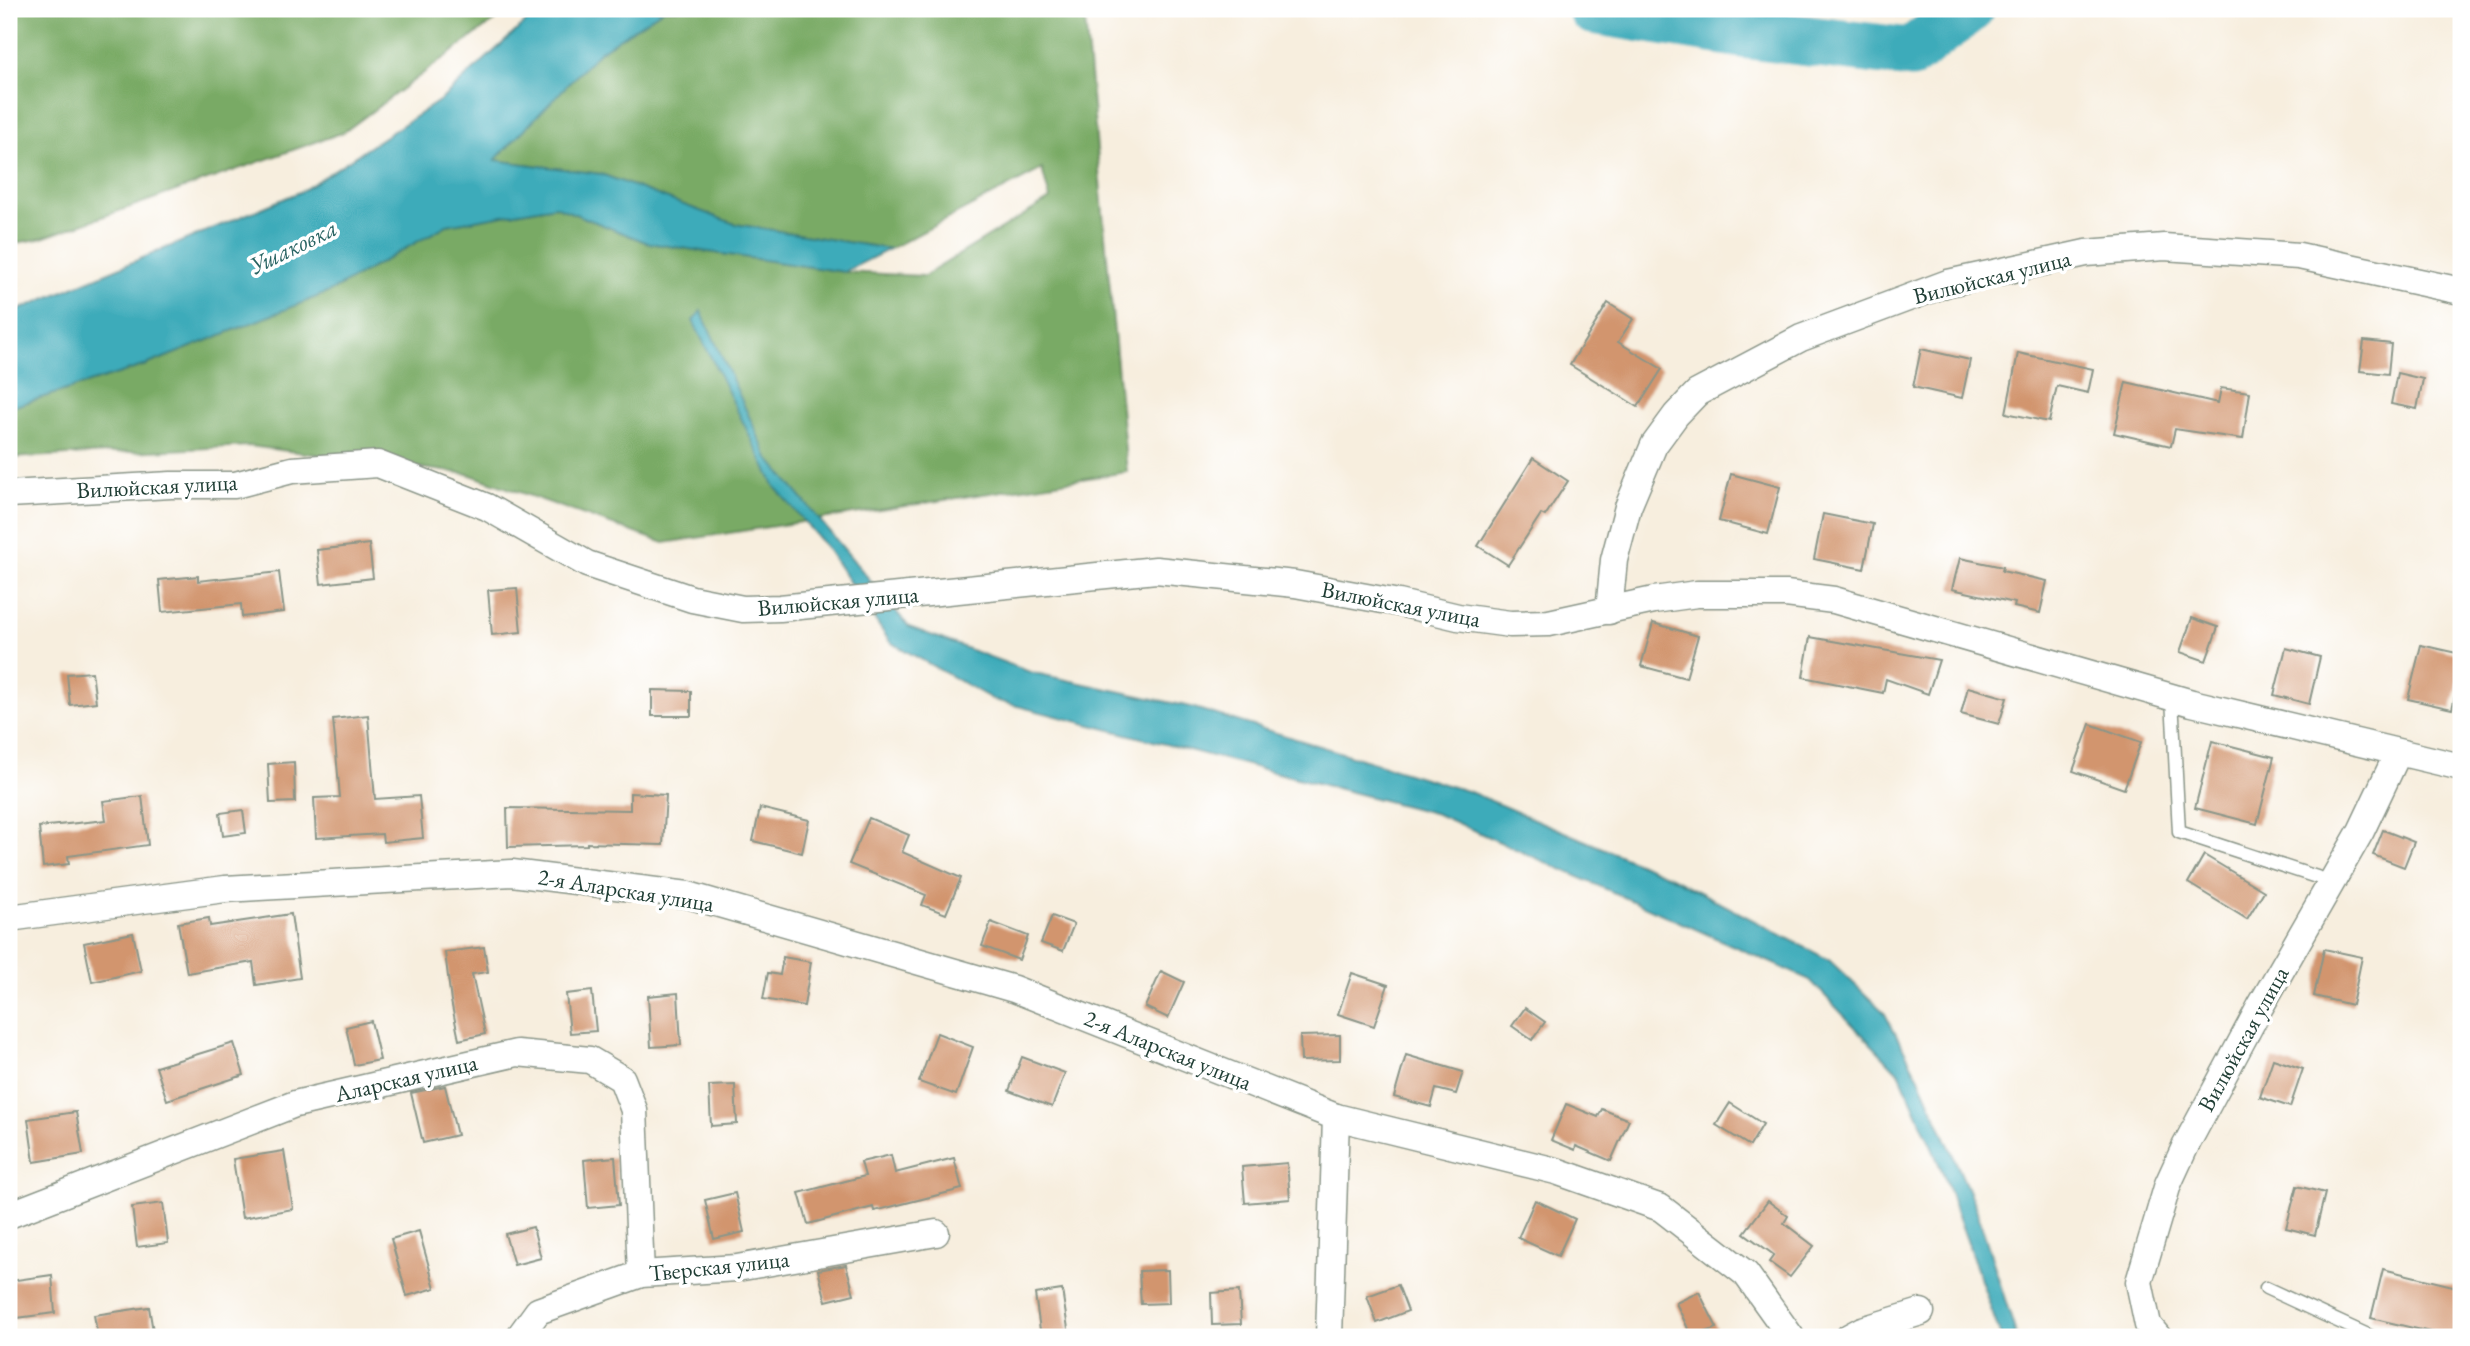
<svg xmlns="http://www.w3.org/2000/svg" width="2470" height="1346" viewBox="0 0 2470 1346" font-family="'EB Garamond',serif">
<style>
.forest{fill:#79aa65;stroke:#4c744c;stroke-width:2}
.water{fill:#3cabba;stroke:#2e7477;stroke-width:2}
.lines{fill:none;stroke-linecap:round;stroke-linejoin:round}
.river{stroke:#3cabba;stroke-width:51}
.building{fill:#d2956e}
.service-casing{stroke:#8b9689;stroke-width:15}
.minor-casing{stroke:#8b9689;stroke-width:29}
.service{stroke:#fff;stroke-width:12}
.minor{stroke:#fff;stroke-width:26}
.labels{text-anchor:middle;stroke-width:7;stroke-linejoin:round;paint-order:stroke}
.street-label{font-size:23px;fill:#1f3d34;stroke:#fff}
.water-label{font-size:24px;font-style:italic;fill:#296463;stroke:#fff}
</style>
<rect width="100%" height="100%" fill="#fff"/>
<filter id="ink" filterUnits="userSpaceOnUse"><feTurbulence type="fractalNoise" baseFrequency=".0143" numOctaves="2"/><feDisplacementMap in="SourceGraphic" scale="14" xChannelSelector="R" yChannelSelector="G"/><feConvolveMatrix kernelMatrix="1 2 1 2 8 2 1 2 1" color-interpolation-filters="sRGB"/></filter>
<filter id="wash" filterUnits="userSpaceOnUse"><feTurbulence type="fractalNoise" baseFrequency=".00686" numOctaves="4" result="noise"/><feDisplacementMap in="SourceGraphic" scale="28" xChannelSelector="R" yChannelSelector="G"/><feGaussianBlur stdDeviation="1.57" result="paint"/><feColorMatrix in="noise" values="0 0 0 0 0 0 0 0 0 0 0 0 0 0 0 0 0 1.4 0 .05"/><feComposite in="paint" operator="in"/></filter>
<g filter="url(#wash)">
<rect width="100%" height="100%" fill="#f7eede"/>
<g class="forest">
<polygon points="9,9 510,9 344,132 39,239 9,244"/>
<polygon points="664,9 1084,9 1127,472 664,543 468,474 249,446 9,458 9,408 146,365 329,292 447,225 555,206 648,243 844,272 924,276 1050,199 1042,169 890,249 735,224 601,174 494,160 599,52"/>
</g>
<g class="water">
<polygon points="540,9 664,9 599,52 495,160 601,174 735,224 890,249 844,272 648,243 555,206 447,225 329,292 146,365 9,408 9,314 302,191 442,99"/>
<polygon points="701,311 768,458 909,627 1030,672 1191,707 1470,792 1671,877 1829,960 1884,1012 1921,1082 1976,1208 2017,1337 2001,1337 1943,1173 1900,1074 1810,980 1437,814 994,700 890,642 825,546 775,487 693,321"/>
</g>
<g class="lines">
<polyline class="river" points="1593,9 1749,34 1911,53 1968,9"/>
</g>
<g id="blocks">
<g class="building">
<polygon points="1608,303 1633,319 1618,342 1662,369 1638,407 1570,365"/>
<polygon points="2364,341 2391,344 2388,374 2360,371"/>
<polygon points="1921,349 1970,360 1962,398 1913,387"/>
<polygon points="2018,353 2093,369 2088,393 2057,386 2049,422 2006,413"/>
<polygon points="2397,373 2423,379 2417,409 2391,404"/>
<polygon points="2126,382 2218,403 2221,388 2250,392 2243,439 2175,429 2171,446 2114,433"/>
<polygon points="1533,458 1568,481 1545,516 1541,514 1508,565 1478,546"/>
<polygon points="1731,474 1780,487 1768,534 1719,521"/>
<polygon points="1823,514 1873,524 1864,569 1814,559"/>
<polygon points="369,544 373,578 321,584 317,550"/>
<polygon points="1960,558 2003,567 2002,571 2047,581 2040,613 2014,607 2015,603 1952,589"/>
<polygon points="279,572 284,612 242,617 241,604 162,612 159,580 198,576 198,581"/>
<polygon points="517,588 521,632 492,635 488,590"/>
<polygon points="2192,618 2218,627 2206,661 2180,652"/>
<polygon points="1653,623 1698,636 1686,678 1641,666"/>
<polygon points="1810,637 1939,660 1928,694 1886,679 1883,693 1803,677"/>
<polygon points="2421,645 2461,654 2461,670 2452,709 2408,699"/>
<polygon points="2286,648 2320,657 2309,704 2274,695"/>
<polygon points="92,672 96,702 70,705 67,674"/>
<polygon points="1968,687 2007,698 1999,724 1961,714"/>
<polygon points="652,690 691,691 691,716 652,716"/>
<polygon points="368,715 375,799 419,796 423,838 383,842 382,834 316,838 314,798 340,797 333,719"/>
<polygon points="2090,724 2141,742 2124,789 2073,771"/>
<polygon points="2212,741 2274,757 2257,824 2195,808"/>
<polygon points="294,762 295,802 270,803 268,764"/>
<polygon points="630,793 666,795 663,845 587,843 587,845 508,847 507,808 630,810"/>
<polygon points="142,796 148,845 68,856 69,864 43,867 39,827 106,820 103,801"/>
<polygon points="760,808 809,820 802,853 753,841"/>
<polygon points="243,810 246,833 223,836 220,813"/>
<polygon points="869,818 909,835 902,852 961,878 946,914 922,905 926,895 849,864"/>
<polygon points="2383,830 2414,842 2404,867 2373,855"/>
<polygon points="2204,855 2264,891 2247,919 2188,883"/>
<polygon points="291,914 300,978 256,985 253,962 187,973 178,923 209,918 210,926"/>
<polygon points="1052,916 1074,924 1063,951 1041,943"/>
<polygon points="991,922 1028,936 1019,960 982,946"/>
<polygon points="133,933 141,971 92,982 84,943"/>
<polygon points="484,947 488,972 472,974 485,1034 459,1040 451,1001 445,952"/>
<polygon points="2324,949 2362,957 2352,1005 2314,996"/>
<polygon points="783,957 811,962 804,1006 763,999 768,973 780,975"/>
<polygon points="1161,971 1184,982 1168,1018 1145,1007"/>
<polygon points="1352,973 1388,985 1374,1026 1338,1014"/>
<polygon points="592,991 596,1031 570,1033 566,994"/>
<polygon points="678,993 681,1045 651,1047 648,996"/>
<polygon points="1525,1008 1545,1022 1532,1040 1512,1026"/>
<polygon points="371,1021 380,1060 354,1065 346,1027"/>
<polygon points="937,1033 973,1047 956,1095 919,1082"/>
<polygon points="1340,1035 1340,1060 1301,1061 1300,1036"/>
<polygon points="234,1043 244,1075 167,1100 156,1067"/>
<polygon points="1406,1055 1463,1072 1456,1094 1436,1089 1431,1107 1394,1097"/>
<polygon points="1022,1057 1065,1073 1052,1107 1009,1091"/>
<polygon points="2273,1059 2303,1069 2290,1107 2260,1097"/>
<polygon points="735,1085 737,1124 711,1126 709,1086"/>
<polygon points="445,1086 457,1135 423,1143 411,1093"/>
<polygon points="1730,1103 1763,1124 1750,1146 1716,1125"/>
<polygon points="1566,1104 1598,1117 1602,1109 1629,1120 1611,1161 1576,1146 1575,1150 1551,1140"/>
<polygon points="76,1112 83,1154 34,1162 28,1119"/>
<polygon points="284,1151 293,1209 242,1218 233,1159"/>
<polygon points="891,1155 895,1173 954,1158 962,1189 874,1211 873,1207 808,1224 799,1193 865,1176 861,1162"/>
<polygon points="615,1157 619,1205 588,1208 584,1160"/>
<polygon points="1287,1163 1290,1199 1245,1203 1242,1167"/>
<polygon points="2297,1186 2325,1193 2315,1235 2286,1228"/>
<polygon points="735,1193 744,1232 714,1239 705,1200"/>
<polygon points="1535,1200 1575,1219 1558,1256 1518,1238"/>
<polygon points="1768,1201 1788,1216 1784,1223 1814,1246 1790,1277 1769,1262 1774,1255 1744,1233"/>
<polygon points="163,1203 168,1243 137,1247 132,1207"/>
<polygon points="533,1227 541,1258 514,1265 505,1234"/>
<polygon points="419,1231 435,1288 407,1296 391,1239"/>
<polygon points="846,1265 854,1294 826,1301 818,1270"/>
<polygon points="2383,1269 2461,1288 2461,1337 2451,1337 2371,1318"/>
<polygon points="1168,1270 1169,1303 1141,1304 1139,1271"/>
<polygon points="52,1275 55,1313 9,1319 9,1281"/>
<polygon points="1398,1285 1408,1311 1377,1323 1367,1296"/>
<polygon points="1062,1290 1069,1335 1041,1337 1035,1294"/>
<polygon points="1239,1291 1241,1324 1212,1325 1211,1293"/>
<polygon points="1699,1292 1717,1328 1692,1337 1676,1303"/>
<polygon points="149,1307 154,1337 98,1337 94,1315"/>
</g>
</g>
</g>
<g filter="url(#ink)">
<use href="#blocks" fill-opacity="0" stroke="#8b9689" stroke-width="2"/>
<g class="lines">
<g class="service-casing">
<g id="service">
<polyline points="2172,698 2179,832 2332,882"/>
<polyline points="2266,1288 2370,1336"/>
</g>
</g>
<g class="minor-casing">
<g id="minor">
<polyline points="9,494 171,485 235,485 292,470 378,464 487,507 587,564 692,599 743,609 780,608 1156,570 1295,584 1399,603 1458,617 1510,624 1549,623 1654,600 1697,594 1786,594 1834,600 2192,703 2461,767"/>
<polyline points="1609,611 1614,560 1628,507 1654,445 1676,415 1697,393 1801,338 1948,283 2086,253 2164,247 2299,256 2461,291"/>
<polyline points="9,918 225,889 512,873 688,895 1014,989 1336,1117 1556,1171 1661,1208 1746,1274 1791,1337"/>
<polyline points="9,1215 295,1104 517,1053 590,1060 622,1079 634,1110 641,1274"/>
<polyline points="519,1337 538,1311 641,1274 737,1268 936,1233"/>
<polyline points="1329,1337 1336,1117"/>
<polyline points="1849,1337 1862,1330 1921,1312"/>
<polyline points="2158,1337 2148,1325 2139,1282 2168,1184 2185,1147 2260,1007 2361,831 2398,753"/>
</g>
</g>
<use href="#service" class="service"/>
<use href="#minor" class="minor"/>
</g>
</g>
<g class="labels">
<g class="street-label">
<text transform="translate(1992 277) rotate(-14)" y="8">Вилюйская улица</text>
<text transform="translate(157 486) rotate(-3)" y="8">Вилюйская улица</text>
<text transform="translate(838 601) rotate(-5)" y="8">Вилюйская улица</text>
<text transform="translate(1401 604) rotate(11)" y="8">Вилюйская улица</text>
<text transform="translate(626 890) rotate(9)" y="8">2-я Аларская улица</text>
<text transform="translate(2243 1039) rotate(-61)" y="8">Вилюйская улица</text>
<text transform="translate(1168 1050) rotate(22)" y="8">2-я Аларская улица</text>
<text transform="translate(406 1078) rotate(-13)" y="8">Аларская улица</text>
<text transform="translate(719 1266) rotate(-6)" y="8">Тверская улица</text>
</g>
<g class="water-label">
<text transform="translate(293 247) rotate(-26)" y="8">Ушаковка</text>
</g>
</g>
<rect width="2470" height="1346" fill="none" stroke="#fff" stroke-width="35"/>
</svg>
